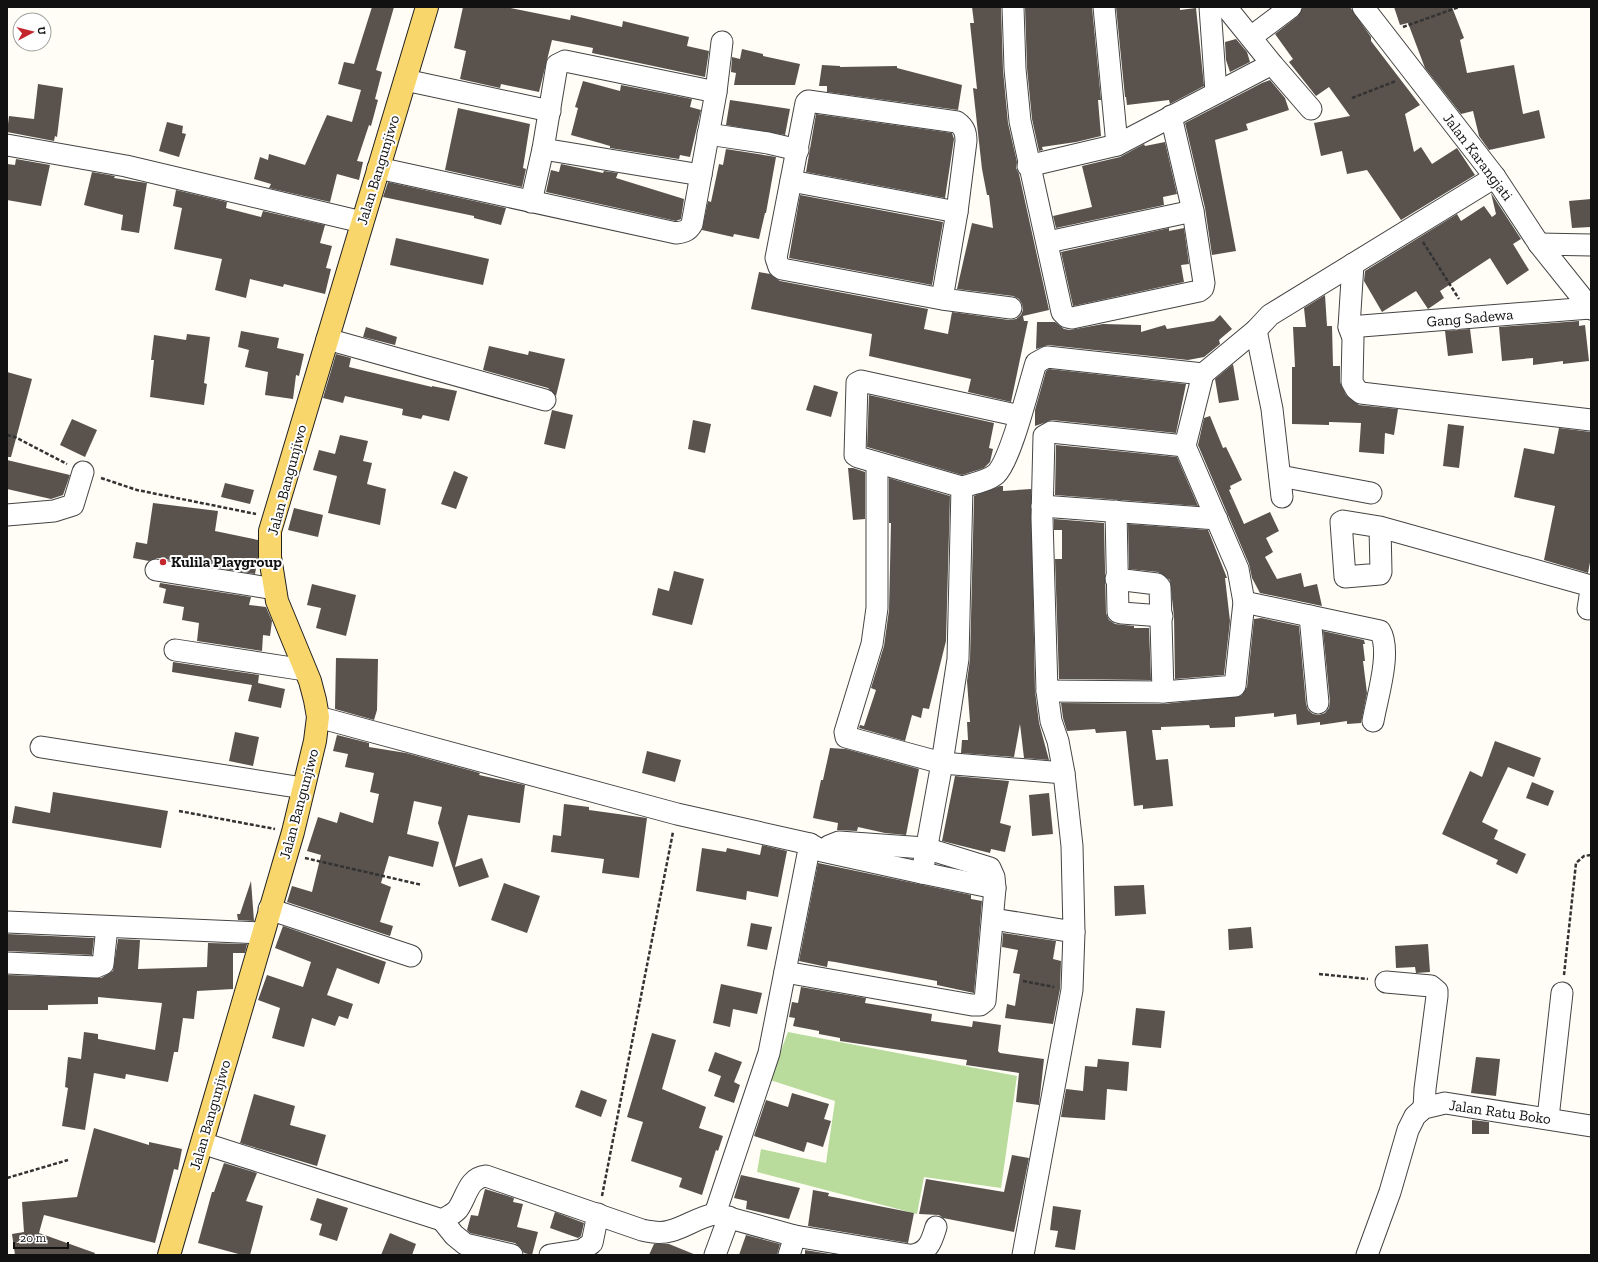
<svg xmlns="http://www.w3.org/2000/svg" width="1598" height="1262" viewBox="0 0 1598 1262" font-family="'Zilla Slab',serif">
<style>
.forest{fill:#b9dc9c}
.building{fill:#5a524d}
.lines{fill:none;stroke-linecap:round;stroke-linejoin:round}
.minor-casing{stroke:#444;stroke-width:23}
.major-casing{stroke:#222;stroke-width:24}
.path{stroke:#333;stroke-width:2.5;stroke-dasharray:4 2;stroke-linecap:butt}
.minor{stroke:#fff;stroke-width:21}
.major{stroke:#f9d66b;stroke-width:22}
.poi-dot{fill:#c4262e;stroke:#fff;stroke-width:1.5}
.labels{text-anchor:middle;stroke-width:4;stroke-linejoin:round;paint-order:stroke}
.street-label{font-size:15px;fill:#111;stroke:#fff}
.poi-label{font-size:15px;font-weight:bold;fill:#111;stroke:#fff;text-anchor:start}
</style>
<rect width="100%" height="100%" fill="#fffdf5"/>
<polygon class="forest" points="788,1032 1017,1076 1001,1188 924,1177 917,1214 757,1172 761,1149 826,1163 835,1101 770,1080"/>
<g class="building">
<polygon points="372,7 394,7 376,70 382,72 375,99 378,100 371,126 369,125 357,161 363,162 359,180 337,174 330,202 269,188 271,184 254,179 260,157 268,160 269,154 305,165 327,115 352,122 361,90 338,84 344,62 354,64"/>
<polygon points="463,7 506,7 570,20 571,15 622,27 623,21 689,37 687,46 709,51 705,77 592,53 593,48 552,40 539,92 501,84 500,88 460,79 466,51 454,48"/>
<polygon points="972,7 1001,7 1003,70 1008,123 1017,162 1016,168 1019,174 1049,310 1023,316 1024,321 1028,321 1011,402 968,392 971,379 869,356 872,334 751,309 759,272 770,274 780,281 928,309 924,329 948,334 952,312 1009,320 1016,319 1021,315 1023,310 1022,304 1019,299 1013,296 957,289 972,223 993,228 989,195 987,195 982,169 973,88 977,89 970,23 974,23"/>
<polygon points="1025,7 1092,7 1101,100 1098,100 1101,136 1076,142 1042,147 1043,150 1039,151 1032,119 1027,68"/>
<polygon points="1116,7 1180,7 1180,10 1196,8 1204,86 1170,104 1169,100 1127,105 1126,97 1125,97"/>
<polygon points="1303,7 1350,7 1371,37 1371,41 1420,105 1405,114 1414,152 1421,147 1432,164 1457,148 1475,175 1401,220 1367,170 1347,174 1342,151 1321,156 1314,123 1350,116 1329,87 1316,96 1289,62 1293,59 1275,34 1298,16"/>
<polygon points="1394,7 1452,7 1464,38 1460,40 1467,73 1514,65 1523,114 1539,110 1545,138 1489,150 1479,136 1473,111 1461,114 1425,68 1408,23 1400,25"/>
<polygon points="1236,39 1247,52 1250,62 1230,72 1226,60 1225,42"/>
<polygon points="742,49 763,54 763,56 800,64 795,85 734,85 736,73 731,72 732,57 740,59"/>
<polygon points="822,65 840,66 840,67 897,66 897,68 962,85 958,110 827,92 827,86 819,86"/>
<polygon points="1270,80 1285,98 1289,110 1246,124 1248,130 1215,140 1236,251 1212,255 1205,208 1185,123 1262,83"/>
<polygon points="583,81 620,91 621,85 692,99 690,107 701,110 690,157 680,155 679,159 610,148 610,146 600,143 571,135 578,108 575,107"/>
<polygon points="38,84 63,88 57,137 55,136 54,141 7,132 9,116 34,119"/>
<polygon points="730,100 790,109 785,135 726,125"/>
<polygon points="458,108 530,124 523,168 526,169 522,187 445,170"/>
<polygon points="816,114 952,133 954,139 945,198 806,172"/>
<polygon points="167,122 183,126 182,133 186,134 179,157 159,151"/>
<polygon points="1165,142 1177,194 1163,197 1164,205 1056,228 1053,216 1092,207 1082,166 1120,157 1144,144 1145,146"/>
<polygon points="726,149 776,157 766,213 765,213 759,239 734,234 733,237 702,230 708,201 711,202 719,164 723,165"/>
<polygon points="16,159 50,165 41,206 7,200 7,164 15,165"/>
<polygon points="561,164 603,173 604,171 618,173 616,178 684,199 681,219 676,221 546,192 551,170 559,172"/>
<polygon points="92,172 115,176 114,178 147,183 139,233 121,230 123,215 84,205"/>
<polygon points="388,182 506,208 501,225 474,218 474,216 383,197"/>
<polygon points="176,190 227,202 226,208 261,217 263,211 325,225 320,243 332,246 326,268 331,269 325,294 284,284 283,287 250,279 246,298 215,290 222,259 174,249 182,208 173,206"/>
<polygon points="1491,193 1521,239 1513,244 1529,270 1507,285 1490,258 1440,291 1444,298 1428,309 1416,291 1382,312 1364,281 1365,271 1457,214 1461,221 1484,206 1492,217 1496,214"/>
<polygon points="800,195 943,222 932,285 789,258"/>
<polygon points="1591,199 1591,227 1572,228 1569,201"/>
<polygon points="1169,228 1169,231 1184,228 1189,264 1181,265 1184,282 1073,306 1061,252"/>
<polygon points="396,238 489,259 483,285 390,265"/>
<polygon points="1325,295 1327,326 1332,326 1333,366 1340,366 1340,382 1346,395 1359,405 1398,409 1394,435 1385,433 1384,454 1359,452 1361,423 1329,422 1329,425 1292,424 1292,367 1295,367 1293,327 1306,327 1304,308"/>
<polygon points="1220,315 1232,329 1219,340 1220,344 1204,357 1188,360 1048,345 1036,349 1037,322 1055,322 1064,329 1070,330 1103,324 1141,325 1141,332 1165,325 1167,329 1214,321"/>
<polygon points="1579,321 1579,326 1585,325 1589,361 1563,364 1563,361 1533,365 1533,358 1502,361 1499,327"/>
<polygon points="366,327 397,337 395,345 363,337"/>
<polygon points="1470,329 1473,353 1448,356 1445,331"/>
<polygon points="241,331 279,338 277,348 304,354 299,376 296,375 293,399 265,395 268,372 245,367 249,350 238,347"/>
<polygon points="187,334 210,337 204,383 207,384 204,405 150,397 154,360 151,360 154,335 186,340"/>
<polygon points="489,346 528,355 529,351 565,359 556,396 548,388 483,370"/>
<polygon points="336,354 351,358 349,367 432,387 432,386 457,391 449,421 423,415 421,419 402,415 403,409 345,396 343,403 323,398"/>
<polygon points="1233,364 1239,400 1219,403 1215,379"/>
<polygon points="1049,369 1186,384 1176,433 1052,420 1035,426 1035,410 1046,371"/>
<polygon points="7,372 32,379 11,457 7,457"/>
<polygon points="814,385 838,392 831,417 806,410"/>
<polygon points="869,395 994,423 989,448 993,449 990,462 984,468 962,475 867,447"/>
<polygon points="552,410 573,415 565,449 544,444"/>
<polygon points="1210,416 1223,448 1226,447 1242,480 1230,486 1231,489 1229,490 1244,524 1270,512 1279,531 1266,538 1273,552 1265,557 1277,579 1301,573 1304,587 1317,584 1322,606 1260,593 1252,578 1249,564 1198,445 1204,418"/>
<polygon points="72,419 97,430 85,457 60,445"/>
<polygon points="693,420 711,424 705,453 688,449"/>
<polygon points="1448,424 1464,426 1459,468 1443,466"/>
<polygon points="1559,428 1591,432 1591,557 1588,573 1544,560 1555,506 1514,497 1524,448 1554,454"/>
<polygon points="340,435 368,441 363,461 372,463 367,484 386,489 380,525 328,513 337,476 313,470 319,450 335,454"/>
<polygon points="1056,445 1177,457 1198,506 1055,495"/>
<polygon points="7,460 70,475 63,495 51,499 7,489"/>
<polygon points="848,468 853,468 865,472 865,519 853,520"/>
<polygon points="454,471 468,477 456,509 441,504"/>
<polygon points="889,478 950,496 946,641 929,709 923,708 921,718 912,715 905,741 859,728 860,725 864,726 876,690 871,688 884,646 889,610 891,523 889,523"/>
<polygon points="225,483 254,490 250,504 221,497"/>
<polygon points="1000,486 1003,486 1003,491 1031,489 1035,691 1039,723 1049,760 1024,758 1020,724 1014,757 961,753 962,740 968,740 967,722 970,722 967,681 970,659 974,496"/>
<polygon points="153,503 218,511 215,531 258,540 258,557 255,574 158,558 149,561 133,558 136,542 147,544"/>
<polygon points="294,508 323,515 318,537 288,530"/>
<polygon points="1054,519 1104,523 1106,613 1109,620 1115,624 1134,626 1134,628 1149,628 1151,680 1059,679 1055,559 1062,559 1062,530 1054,530"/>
<polygon points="1128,524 1208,530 1227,578 1225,578 1230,621 1224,675 1175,679 1174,617 1170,580 1158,572 1129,569"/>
<polygon points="674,571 704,579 692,625 652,615 658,588 669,591"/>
<polygon points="160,583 251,597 249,605 266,607 272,621 270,636 263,635 262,651 197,641 199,623 182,620 184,607 163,603 166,589 159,587"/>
<polygon points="312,584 356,595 346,636 316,628 321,608 307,605"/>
<polygon points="1261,618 1299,626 1306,704 1308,710 1313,714 1319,715 1325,713 1329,708 1330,702 1323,631 1364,640 1365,644 1363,644 1365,661 1363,661 1367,693 1361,723 1347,724 1347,721 1320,725 1320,722 1297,725 1296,714 1274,717 1274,713 1235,717 1235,727 1210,728 1209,725 1161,727 1161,730 1152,730 1156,760 1168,759 1173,806 1143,809 1143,805 1134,806 1126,731 1096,733 1095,729 1067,731 1063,718 1061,703 1163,704 1241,696 1247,687 1254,619"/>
<polygon points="336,658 378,659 377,710 374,720 335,709"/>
<polygon points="173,662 259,675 258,683 285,689 281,708 248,701 252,685 172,672"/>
<polygon points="235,732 259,737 253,766 229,761"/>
<polygon points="337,735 369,743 369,747 406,753 480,773 479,775 525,785 520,823 468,815 455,867 482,858 489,877 459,887 438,823 442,807 414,801 407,834 439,842 433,867 389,856 381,883 391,887 380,922 393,926 390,936 287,902 292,886 312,892 321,855 307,851 318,817 337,823 340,812 373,823 379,794 370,792 374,773 345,767 348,754 333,751"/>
<polygon points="1495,741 1541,758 1534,777 1508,767 1482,822 1498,830 1494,839 1526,854 1517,874 1496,864 1498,860 1442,834 1470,771 1482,777"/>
<polygon points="830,748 846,749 919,769 906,835 885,833 858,827 857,831 837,830 838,823 813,818 821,780 823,780"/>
<polygon points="647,751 681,760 675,782 642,773"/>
<polygon points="955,776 1009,781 1000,823 1011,826 1005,852 991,849 990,853 942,841"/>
<polygon points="1532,782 1554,791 1548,806 1526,798"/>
<polygon points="53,792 168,811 161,848 12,823 15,806 50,813"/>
<polygon points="1049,793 1053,834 1032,836 1029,795"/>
<polygon points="564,804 589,807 589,810 647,818 639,878 602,873 604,859 551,852 553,835 561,836"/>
<polygon points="762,845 787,851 778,897 747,891 746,900 696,891 702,848 726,852 727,848 760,855"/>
<polygon points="818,863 971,895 971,899 982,901 974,993 937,985 937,981 835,962 828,961 827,967 799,961"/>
<polygon points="251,881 254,921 238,920 237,914 240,914"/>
<polygon points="504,883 540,896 527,933 491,920"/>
<polygon points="1144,885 1146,914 1115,916 1114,886"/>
<polygon points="751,923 772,927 767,950 747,946"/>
<polygon points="283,926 386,962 379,984 337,968 327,995 353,1004 348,1019 339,1016 335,1026 312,1018 304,1047 272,1038 280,1008 258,1000 267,975 303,987 311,962 275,948"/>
<polygon points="1251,927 1253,948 1229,950 1228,929"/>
<polygon points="1003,933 1056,941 1053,959 1061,961 1060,989 1053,1024 1005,1018 1007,1004 1015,1006 1020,974 1013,973 1018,950 1002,947"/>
<polygon points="7,934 94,938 92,955 7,951"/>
<polygon points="118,939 140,940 138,969 207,967 208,943 247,944 245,953 233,953 233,989 197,991 194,1019 183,1018 178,1052 174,1052 168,1082 126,1074 125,1079 94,1073 85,1130 62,1126 68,1088 65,1087 68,1057 81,1059 84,1032 98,1034 98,1039 155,1050 162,1003 98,997 98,1004 48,1005 48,1010 7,1010 7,975 101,978 113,971"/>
<polygon points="1428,944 1430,972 1416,973 1415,967 1396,968 1395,946"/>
<polygon points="721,984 762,993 757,1014 733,1009 730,1027 713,1023"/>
<polygon points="801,987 866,998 865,1003 932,1014 931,1021 972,1027 973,1021 1001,1025 998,1051 1000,1053 1044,1059 1039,1105 1016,1102 1019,1073 966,1065 967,1060 840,1041 840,1038 819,1034 819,1031 793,1026 795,1018 789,1017 792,1002 798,1003"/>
<polygon points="1136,1008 1165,1011 1161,1048 1132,1045"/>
<polygon points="652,1033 676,1040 662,1089 706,1107 699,1128 723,1136 718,1151 716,1150 702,1195 679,1187 682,1178 631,1161 643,1122 627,1117"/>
<polygon points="715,1052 742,1062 734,1082 740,1085 734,1103 714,1096 721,1076 708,1071"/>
<polygon points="1476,1057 1500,1059 1496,1096 1471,1093"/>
<polygon points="1098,1059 1129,1062 1127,1091 1107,1089 1105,1120 1061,1117 1066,1089 1083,1091 1085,1066 1097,1067"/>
<polygon points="581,1090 607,1100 601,1117 575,1107"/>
<polygon points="792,1093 829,1104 824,1119 831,1121 823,1147 807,1142 804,1152 754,1136 766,1100 788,1107"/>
<polygon points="254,1094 295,1106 290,1125 326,1135 317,1166 240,1143"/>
<polygon points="1472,1120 1489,1122 1489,1134 1472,1134"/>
<polygon points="94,1128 149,1145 149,1142 182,1149 178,1170 174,1169 155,1243 44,1215 39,1233 95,1253 94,1255 15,1255 12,1234 24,1232 22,1202 77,1197"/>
<polygon points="1012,1155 1029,1158 1014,1232 943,1218 939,1215 919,1214 926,1179 1004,1192"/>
<polygon points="224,1163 257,1173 246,1201 263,1206 250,1255 242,1255 198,1243 212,1192 214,1192"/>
<polygon points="741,1175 800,1188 789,1219 746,1209 747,1201 734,1198"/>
<polygon points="485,1189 514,1198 513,1202 523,1204 517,1227 538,1232 532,1255 524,1253 520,1247 515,1243 470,1233 467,1230 471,1215 478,1216"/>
<polygon points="813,1190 829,1193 828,1196 914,1213 908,1243 808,1226"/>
<polygon points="317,1198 348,1208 337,1241 319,1235 322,1224 310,1220"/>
<polygon points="1053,1206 1081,1210 1075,1250 1055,1247 1058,1231 1050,1230"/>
<polygon points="555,1212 584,1223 581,1236 578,1238 550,1228"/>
<polygon points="390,1233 416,1244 412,1255 381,1255"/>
<polygon points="746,1235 780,1244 777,1255 739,1255"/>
<polygon points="654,1244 669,1244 696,1255 649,1255"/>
<polygon points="805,1250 836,1255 805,1255"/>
</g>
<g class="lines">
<g class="minor-casing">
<g id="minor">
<polyline points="1013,7 1015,69 1020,121 1062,312 1067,317 1072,318 1199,291 1203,288 1204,283 1193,211 1171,116"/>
<polyline points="1104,7 1117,145"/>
<polyline points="1210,7 1216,92"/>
<polyline points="1226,7 1272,64 1311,109"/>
<polyline points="1363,7 1495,177 1539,244 1591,309"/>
<polyline points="1251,37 1291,7"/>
<polyline points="405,80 550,111"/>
<polyline points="708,134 768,143 798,150"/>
<polyline points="7,145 126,166 362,222"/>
<polyline points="1028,166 1117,145 1272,64"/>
<path d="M378,168L676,233C684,232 688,231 692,224L716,92L722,42"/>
<polyline points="701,175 543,149 557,65 565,61 716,92"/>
<polyline points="791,181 957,212"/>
<polyline points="531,202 543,149"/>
<polyline points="1048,242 1193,211"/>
<polyline points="1539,244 1591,245"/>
<polyline points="1353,264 1349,327 1353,338 1352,382 1356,389 1361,393 1591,420"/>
<path d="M942,299L957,212L966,141C966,132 964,127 957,122L808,101L806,103L776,258L779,267L782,269L942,299L1011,308"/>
<polyline points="1349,327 1590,308"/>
<polyline points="1256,330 1272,409 1282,497"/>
<polyline points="327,339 545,400"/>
<polyline points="877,463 877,608 872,644 845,732 846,737 942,763 1064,773"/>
<polyline points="1280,476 1371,493"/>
<polyline points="962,487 858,457 855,455 857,383 861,381 1020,416"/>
<polyline points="1042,506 1217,519"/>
<polyline points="1116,511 1118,612 1122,613 1162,616"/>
<polyline points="7,515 54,511 73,505 83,472"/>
<polyline points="1380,527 1381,572 1380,574 1345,577 1341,522 1343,521 1380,527 1591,586"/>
<polyline points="156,570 275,589"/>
<polyline points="1116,579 1157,584 1160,587 1163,692"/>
<path d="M1244,602L1380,631C1392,651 1377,698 1373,721"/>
<polyline points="1588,609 1591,590"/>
<polyline points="1310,616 1318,703"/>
<polyline points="175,650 305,670"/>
<polyline points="1047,691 1163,692 1235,686 1244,602 1238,569 1185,446 1203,374"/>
<polyline points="318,717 677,814 810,844"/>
<polyline points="41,747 303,788"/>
<polyline points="922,873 995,888"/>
<polyline points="269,909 411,956"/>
<polyline points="993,919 1074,932 1072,846 1064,773 1058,741 1051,721 1047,691 1042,518 1044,436 1051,432 1185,446"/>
<polyline points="7,922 262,933"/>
<polyline points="7,963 96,967 103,964 107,927"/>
<polyline points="785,972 972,1005 980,1005 985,1001 995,888 994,877 990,868 925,848 839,842 829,846"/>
<polyline points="1386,982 1431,986 1437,991 1437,996 1425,1089 1424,1108"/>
<polyline points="1548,1118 1562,993"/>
<path d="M202,1143L442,1220C447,1217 454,1214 458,1209C467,1196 468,1178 486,1176L642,1230C651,1232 661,1234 670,1231C686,1227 698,1217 715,1214"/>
<polyline points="442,1220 454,1235 465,1244 512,1255"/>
<polyline points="795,1236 909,1255"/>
<polyline points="550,1255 582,1250 592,1243 598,1214"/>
<polyline points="715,1255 729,1217"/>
<path d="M789,1255L795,1236L715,1214L769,1053L810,844L822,851L922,873L942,763L958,659L962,487C972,484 988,481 996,474C1011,460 1029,385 1036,363L1047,357L1203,374L1256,330L1270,315L1495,177"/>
<path d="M913,1255C929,1252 932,1240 936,1227"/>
<polyline points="1023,1255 1072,990 1074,932"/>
<polyline points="1367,1255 1390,1192 1408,1130 1415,1116 1424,1108 1445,1103 1591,1126"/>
</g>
</g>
<g class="major-casing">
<polyline id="major" points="169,1255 293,832 315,741 318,717 315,700 310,681 277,601 270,557 270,531 427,7"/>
</g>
<g class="path">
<polyline points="1403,27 1459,7"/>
<polyline points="1352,98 1396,81"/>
<polyline points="1423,242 1459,299"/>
<polyline points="7,435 15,437 67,464"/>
<polyline points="101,478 137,490 256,514"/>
<polyline points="179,811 275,829"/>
<polyline points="305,858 422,885"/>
<polyline points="1319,974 1368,979"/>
<polyline points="1564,975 1576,863 1584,856 1591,855"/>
<polyline points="1023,981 1054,987"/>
<polyline points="7,1178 68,1160"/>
<polyline points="602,1196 673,832"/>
</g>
<use href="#minor" class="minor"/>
<use href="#major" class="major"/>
</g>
<circle class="poi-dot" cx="163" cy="562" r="4"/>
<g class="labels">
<g class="street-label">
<text transform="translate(1478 157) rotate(53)" y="5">Jalan Karangjati</text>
<text transform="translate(378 170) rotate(-73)" y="5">Jalan Bangunjiwo</text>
<text transform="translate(1470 318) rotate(-5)" y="5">Gang Sadewa</text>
<text transform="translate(287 480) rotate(-75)" y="5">Jalan Bangunjiwo</text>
<text transform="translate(299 804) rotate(-75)" y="5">Jalan Bangunjiwo</text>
<text transform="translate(1500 1112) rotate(8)" y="5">Jalan Ratu Boko</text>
<text transform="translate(210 1115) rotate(-74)" y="5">Jalan Bangunjiwo</text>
</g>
<g class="poi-label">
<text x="171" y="567">Kulila Playgroup</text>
</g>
</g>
<rect width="1598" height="1262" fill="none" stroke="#111111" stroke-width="16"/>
<g transform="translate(32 32) rotate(83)"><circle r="19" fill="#ffffff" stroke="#a0a0a0"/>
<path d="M0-3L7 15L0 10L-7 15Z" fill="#c4262e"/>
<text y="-6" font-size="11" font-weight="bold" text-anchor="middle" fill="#111111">U</text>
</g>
<path d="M14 1242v6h54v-6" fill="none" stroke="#111111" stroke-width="2"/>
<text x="20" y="1242" font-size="12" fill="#111111" stroke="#ffffff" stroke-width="3" paint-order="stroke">20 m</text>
</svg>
